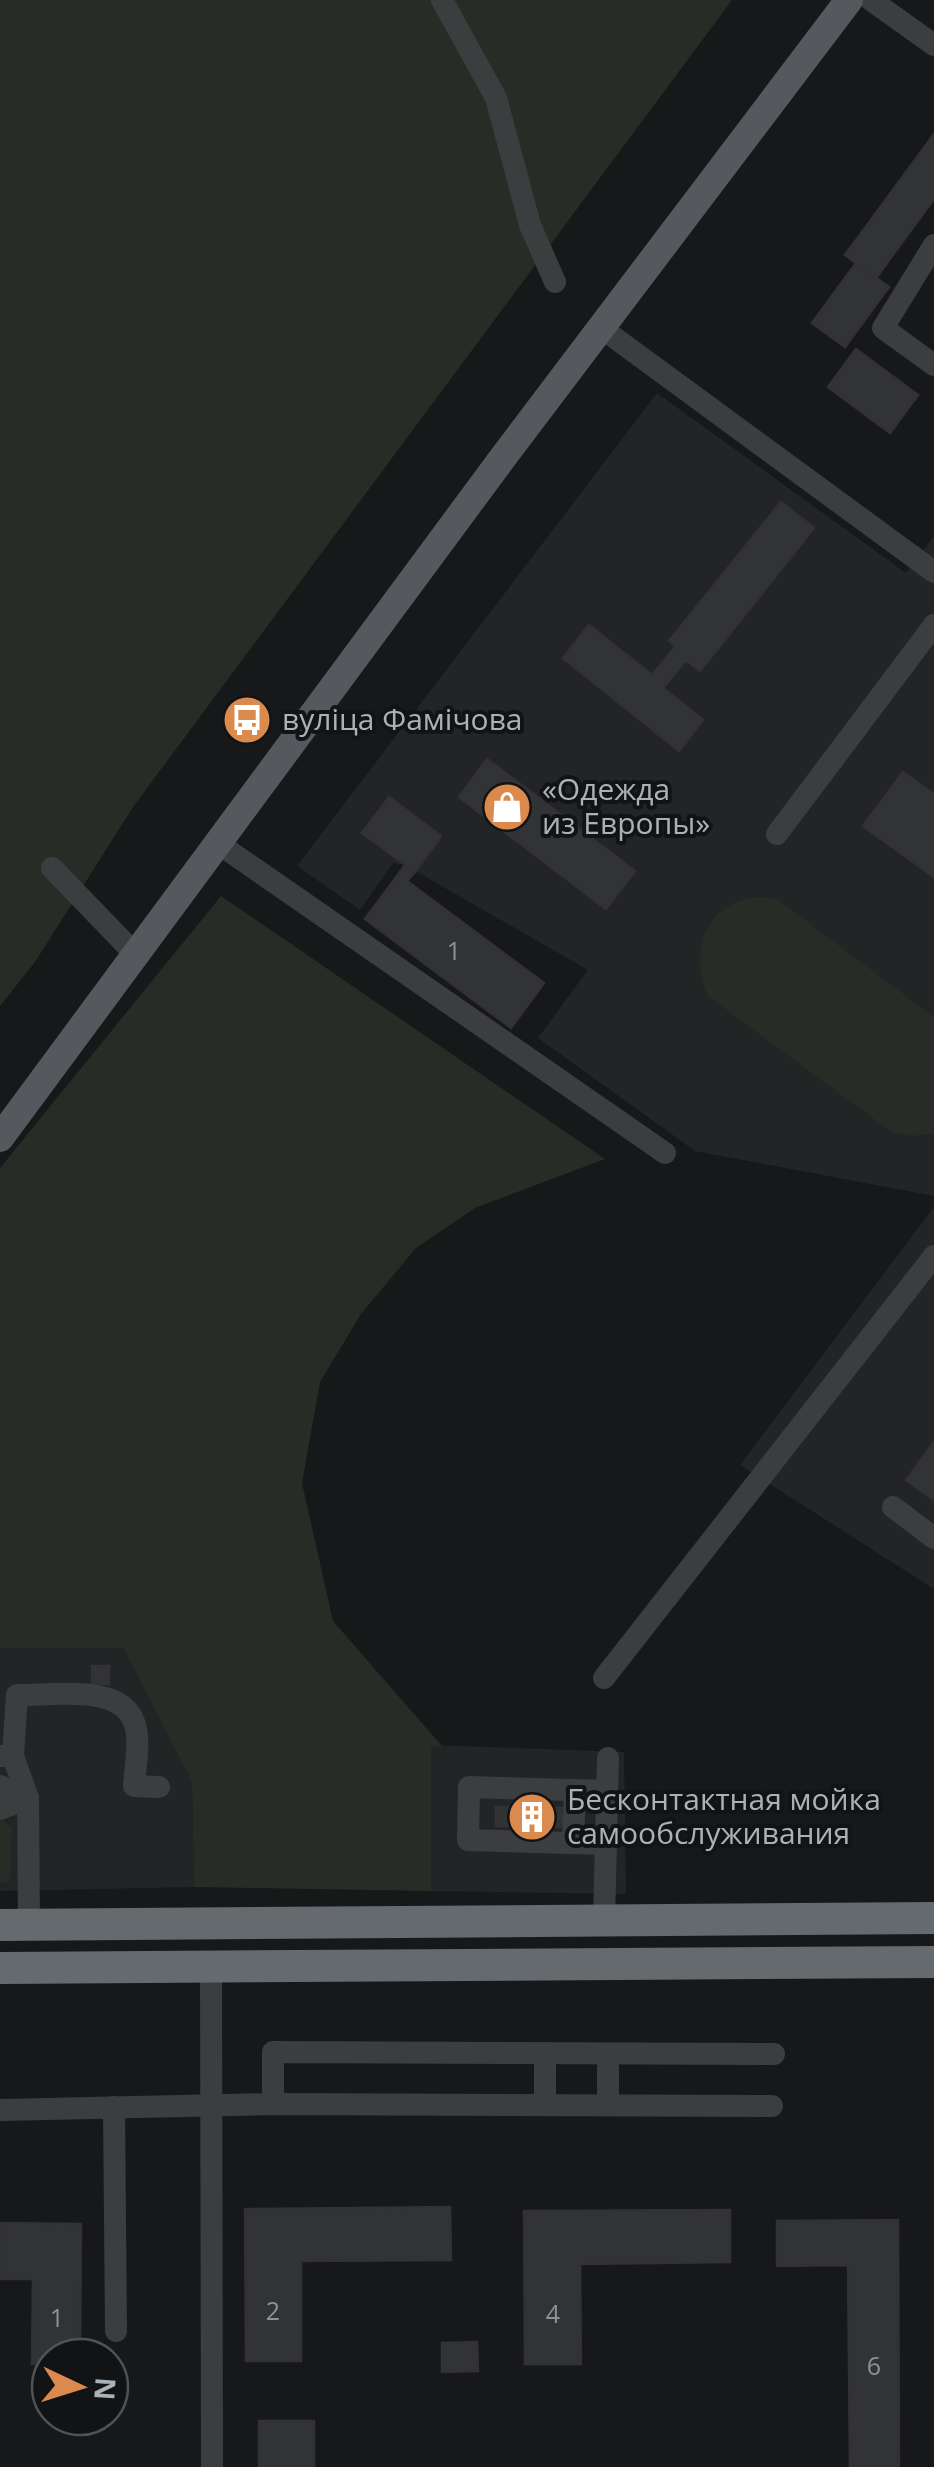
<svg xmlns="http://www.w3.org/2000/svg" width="934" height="2467" viewBox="0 0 934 2467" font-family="'Open Sans',sans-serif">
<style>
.built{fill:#232426}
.green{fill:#272d26}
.building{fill:#323335;stroke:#323235;stroke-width:2.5}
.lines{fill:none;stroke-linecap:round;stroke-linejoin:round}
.minor{stroke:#3b3d3f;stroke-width:22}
.major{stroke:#55585c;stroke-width:28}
.highway{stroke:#656a6e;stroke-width:32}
.labels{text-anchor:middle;stroke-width:8;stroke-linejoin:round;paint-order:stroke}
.number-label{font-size:25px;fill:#8d9296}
.poi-label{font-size:30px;fill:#abb2b7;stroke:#121314;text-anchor:start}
</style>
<rect width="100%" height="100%" fill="#171819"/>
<g class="built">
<polygon points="657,393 906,573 934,536 934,1196 695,1151 538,1038 588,970 405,865 393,863 360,910 297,866"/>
<polygon points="934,1207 934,1589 740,1465"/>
<polygon points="0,1648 123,1648 192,1782 194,1887 0,1891"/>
<polygon points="431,1745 624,1752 626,1894 431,1891"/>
</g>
<g class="green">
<polygon points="0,0 732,0 133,807 35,962 0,1006"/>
<polygon points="221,896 605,1159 475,1208 416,1248 361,1314 320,1382 302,1483 333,1621 442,1746 431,1746 431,1891 194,1887 192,1782 123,1648 0,1648 0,1168"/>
<path d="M756,897L777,899L934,1017V1133L912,1136L893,1133L708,996C687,952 705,904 756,897Z"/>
<polygon points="0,1817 12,1829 10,1882 0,1882"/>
</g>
<g class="building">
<polygon points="934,134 934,199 876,278 845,255"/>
<polygon points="856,263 889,287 845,347 812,323"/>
<polygon points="856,349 918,395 890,433 828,387"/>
<polygon points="781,502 814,528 700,671 686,660 663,688 703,720 679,751 563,658 589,625 652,675 676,646 669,641"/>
<polygon points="487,759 635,871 606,909 459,797"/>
<polygon points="903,772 934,794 934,877 863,826"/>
<polygon points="389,797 441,836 415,872 362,833"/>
<polygon points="405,865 415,872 407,881 544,983 511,1028 365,919"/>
<polygon points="934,1442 934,1500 906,1480"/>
<rect x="92" y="1666" width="17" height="18"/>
<polygon points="496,1807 567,1808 567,1827 496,1826"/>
<polygon points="450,2207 451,2260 301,2261 301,2361 246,2361 245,2209"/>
<polygon points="730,2210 730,2262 580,2264 581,2364 525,2364 524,2211"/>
<polygon points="898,2220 899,2467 850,2467 848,2265 777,2266 777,2221"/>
<polygon points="0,2223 81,2224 80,2357 50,2357 50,2364 32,2364 33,2279 0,2279"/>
<polygon points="477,2342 478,2371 442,2372 442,2343"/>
<rect x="259" y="2421" width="55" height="46"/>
</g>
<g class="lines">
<g class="minor">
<polyline points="442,0 496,98 530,225 555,282"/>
<polyline points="871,0 934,45"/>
<polyline points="934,245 883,328 934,365"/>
<polyline points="600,327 934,572"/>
<polyline points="777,834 934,625"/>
<polyline points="219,844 665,1153"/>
<polyline points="52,868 136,955"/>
<polyline points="893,1507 934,1538"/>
<polyline points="604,1678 934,1256"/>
<polyline points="0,1756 13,1756 28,1798 29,1925"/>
<path d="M13,1756L17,1695C50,1696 120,1683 134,1722C141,1739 135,1768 134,1786L159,1787"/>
<polyline points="0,1786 28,1798"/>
<polyline points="0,1809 28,1798"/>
<polyline points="573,1843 575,1790"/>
<polyline points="606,1844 468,1840 469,1787 607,1791"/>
<polyline points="604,1922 608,1758"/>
<polyline points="211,1968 212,2467"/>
<polyline points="273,2104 273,2052 774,2054"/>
<polyline points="545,2105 545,2053"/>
<polyline points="608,2105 608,2054"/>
<polyline points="114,2107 116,2331"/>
<polyline points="0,2110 273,2104 772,2106"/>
</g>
<polyline class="major" points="0,1138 501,460 849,0"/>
<g class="highway">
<polyline points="0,1925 934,1918"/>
<polyline points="0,1968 934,1962"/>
</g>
</g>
<defs>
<g id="bus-disc" transform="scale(2.5)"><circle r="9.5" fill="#db8a4e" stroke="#121314"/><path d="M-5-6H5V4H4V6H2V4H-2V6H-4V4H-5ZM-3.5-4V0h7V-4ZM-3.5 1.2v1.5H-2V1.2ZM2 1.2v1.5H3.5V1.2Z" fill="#fff"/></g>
<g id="shop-disc" transform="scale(2.5)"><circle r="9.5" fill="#db8a4e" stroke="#121314"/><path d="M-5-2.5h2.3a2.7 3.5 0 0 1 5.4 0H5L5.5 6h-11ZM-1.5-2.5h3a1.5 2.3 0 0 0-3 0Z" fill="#fff"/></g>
<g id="building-disc" transform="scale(2.5)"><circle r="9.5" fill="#db8a4e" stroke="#121314"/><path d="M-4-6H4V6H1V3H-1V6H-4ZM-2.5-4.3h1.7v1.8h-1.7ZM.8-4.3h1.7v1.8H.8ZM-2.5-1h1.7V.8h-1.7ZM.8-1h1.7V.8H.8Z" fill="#fff"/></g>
</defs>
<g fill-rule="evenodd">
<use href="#bus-disc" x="247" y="720"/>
<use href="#shop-disc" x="507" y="807"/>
<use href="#building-disc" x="532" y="1817"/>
</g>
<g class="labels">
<g class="number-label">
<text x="454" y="960">1</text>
<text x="273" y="2320">2</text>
<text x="553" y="2323">4</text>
<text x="57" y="2327">1</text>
<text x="874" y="2375">6</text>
</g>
<g class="poi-label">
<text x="282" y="730">вуліца Фамічова</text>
<text x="542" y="800">«Одежда<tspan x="542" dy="34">из Европы»</tspan></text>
<text x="567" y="1810">Бесконтактная мойка<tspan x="567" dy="34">самообслуживания</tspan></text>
</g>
</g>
<g transform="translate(80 2387) rotate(94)"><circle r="48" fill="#121314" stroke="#4f5355" stroke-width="2.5"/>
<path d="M0-8L18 38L0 25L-18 38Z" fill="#db8a4e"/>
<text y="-15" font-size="28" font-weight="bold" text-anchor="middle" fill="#abb2b7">N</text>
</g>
</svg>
